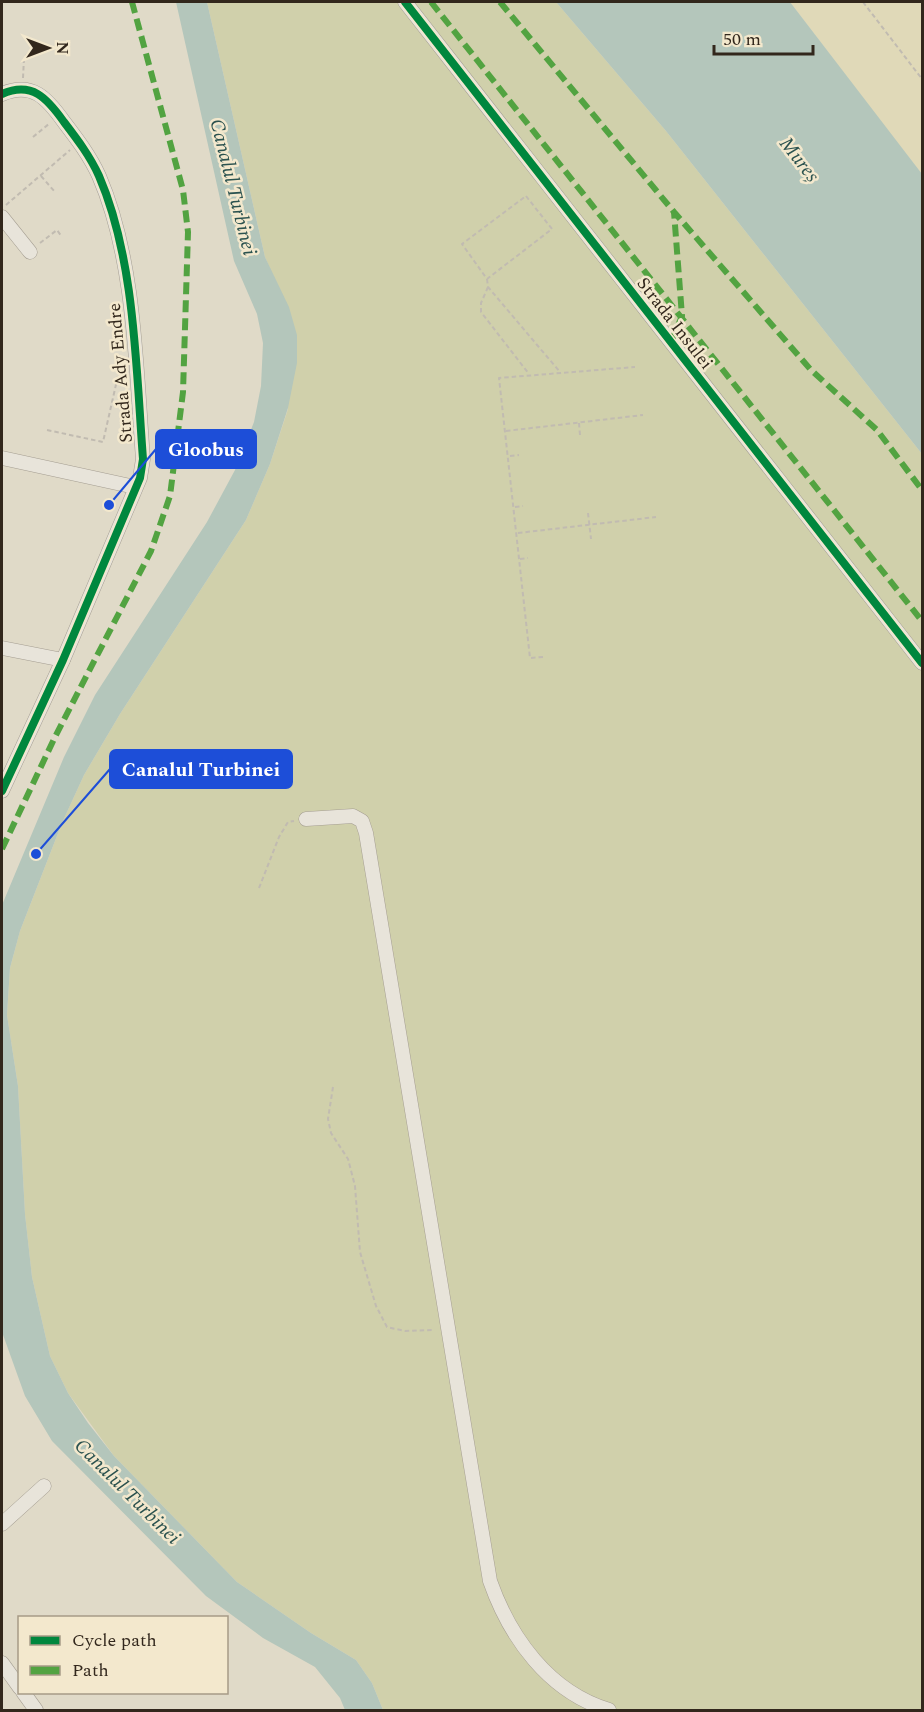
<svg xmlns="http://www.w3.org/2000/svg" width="924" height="1712" viewBox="0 0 924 1712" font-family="Spectral,serif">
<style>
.farmland{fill:#e0d9b8}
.green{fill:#d0d0ab}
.water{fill:#b4c6bb}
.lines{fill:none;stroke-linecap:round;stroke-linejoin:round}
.minor-casing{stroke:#a59e92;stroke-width:15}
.path{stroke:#c1bbb1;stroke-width:2;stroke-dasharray:4.5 3;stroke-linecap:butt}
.minor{stroke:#e8e4da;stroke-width:14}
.quiet{stroke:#52a341;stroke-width:6;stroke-dasharray:12 6;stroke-linecap:butt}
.cycleway-casing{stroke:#f3e8cd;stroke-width:11}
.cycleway{stroke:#00873e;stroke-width:8}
.labels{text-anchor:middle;stroke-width:5;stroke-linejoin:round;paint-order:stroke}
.street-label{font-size:18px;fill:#32271c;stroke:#f3e8cd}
.water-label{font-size:20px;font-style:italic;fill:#2b524f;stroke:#f3e8cd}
.leader{fill:none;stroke:#1d4ed8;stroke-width:2}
.callout-dot{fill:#1d4ed8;stroke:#f3e8cd;stroke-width:2}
.callout{fill:#1d4ed8;stroke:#1d4ed8;stroke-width:2}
.callout-label{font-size:20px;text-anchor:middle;font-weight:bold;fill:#fff}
</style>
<rect width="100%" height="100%" fill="#e0dac8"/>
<polygon class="farmland" points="790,2 922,2 922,174 882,123"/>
<polygon class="green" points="207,2 556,2 666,131 922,454 922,1710 383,1710 372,1683 356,1660 311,1633 237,1582 114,1456 68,1393 50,1356 32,1277 25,1214 18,1086 7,1015 10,968 20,931 62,823 84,775 120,714 246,520 270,464 288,409 274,278 265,257"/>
<g class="water">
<polygon points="176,2 207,2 265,257 289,307 297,335 297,363 288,408 270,464 246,520 120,714 84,775 62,823 20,931 10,968 7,1015 18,1086 25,1214 32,1277 50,1356 68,1393 88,1423 114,1456 237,1582 311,1633 356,1660 372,1683 383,1710 345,1710 340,1698 315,1667 263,1638 206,1596 52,1441 25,1396 2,1332 2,905 64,757 95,695 207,522 235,470 254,422 261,386 263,343 257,314 234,261"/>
<polygon points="556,2 790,2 922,174 922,454 666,131"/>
</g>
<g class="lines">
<g class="minor-casing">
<g id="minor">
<polyline points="405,2 922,663"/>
<path d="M2,94C32,81 47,98 64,122C77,139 90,156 99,176C135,259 136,368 143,459L140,478L63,660L2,791"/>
<polyline points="2,217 30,252"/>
<polyline points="2,458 135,487"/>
<polyline points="2,648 63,660"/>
<path d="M306,819L353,816L362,821L366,833L490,1581C510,1638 549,1692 609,1710"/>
<polyline points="2,1524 44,1486"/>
<polyline points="2,1663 20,1688"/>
<polyline points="23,1692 36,1710"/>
</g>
</g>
<g class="path">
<polyline points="863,2 922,79"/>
<polyline points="23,78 24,58 35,45"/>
<polyline points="33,137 50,123"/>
<polyline points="41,176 55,192"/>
<polygon points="526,196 552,229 487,279 462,244"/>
<polyline points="6,205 70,150"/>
<polyline points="40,243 57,230 62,237"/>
<polyline points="487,279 488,287 560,372"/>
<polyline points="488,287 481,303 481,312 529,374"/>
<polyline points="579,423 580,435"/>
<polyline points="47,430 103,442 122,358"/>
<polyline points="506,431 643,415"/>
<polyline points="510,456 519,455"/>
<polyline points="515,507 523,506"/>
<polyline points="588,513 591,539"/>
<polyline points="518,533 656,517"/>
<polyline points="520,559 528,558"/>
<polyline points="543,657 530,658 499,378 635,367"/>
<polyline points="259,888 279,837 288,822 294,821"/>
<polyline points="333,1087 328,1119 331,1133 348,1159 355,1186 360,1252 376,1306 387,1327 405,1331 434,1330"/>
</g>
<use href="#minor" class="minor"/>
<g class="quiet">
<polyline points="431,2 922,621"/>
<polyline points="500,2 674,212 811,370 877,430 922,490"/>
<polyline points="671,342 682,316 674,212"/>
<polyline points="2,849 55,737 151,551 170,496 183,392 188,232 183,190 132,2"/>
</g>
<g class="cycleway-casing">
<g id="cycleway">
<polyline points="405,2 922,663"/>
<path d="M2,94C32,81 47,98 64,122C77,139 90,156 99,176C135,259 136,368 143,459L140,478L63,660L2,791"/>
</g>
</g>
<use href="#cycleway" class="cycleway"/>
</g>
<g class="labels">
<g class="street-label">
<text transform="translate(675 323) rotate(52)" y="6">Strada Insulei</text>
<text transform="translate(120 373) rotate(-95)" y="6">Strada Ady Endre</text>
</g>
<g class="water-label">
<text transform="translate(800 159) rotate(52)" y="7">Mureș</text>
<text transform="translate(234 187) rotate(76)" y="7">Canalul Turbinei</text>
<text transform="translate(128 1491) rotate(45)" y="7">Canalul Turbinei</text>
</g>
</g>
<path class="leader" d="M109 505L156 449M36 854L110 769"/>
<g class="callout-dot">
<circle cx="109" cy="505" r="6"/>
<circle cx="36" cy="854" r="6"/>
</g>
<g class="callout">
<rect x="156" y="430" width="100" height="38" rx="6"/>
<rect x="110" y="750" width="182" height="38" rx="6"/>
</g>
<g class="callout-label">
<text x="206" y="456">Gloobus</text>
<text x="201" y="776">Canalul Turbinei</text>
</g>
<rect width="924" height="1712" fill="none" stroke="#32271c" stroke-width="6"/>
<rect x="18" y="1616" width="210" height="78" fill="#f3e8cd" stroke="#a69b86" stroke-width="1.5"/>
<rect x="30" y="1636" width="30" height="9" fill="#00873e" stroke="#a69b86" stroke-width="1.5"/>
<text x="72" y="1646" font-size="18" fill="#32271c">Cycle path</text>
<rect x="30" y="1666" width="30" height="9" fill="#52a341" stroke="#a69b86" stroke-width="1.5"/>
<text x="72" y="1676" font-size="18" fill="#32271c">Path</text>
<g transform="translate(48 48) rotate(90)" stroke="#f3e8cd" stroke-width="4.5" paint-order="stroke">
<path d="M0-4.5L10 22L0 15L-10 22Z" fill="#32271c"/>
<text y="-9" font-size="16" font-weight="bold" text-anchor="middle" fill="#32271c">N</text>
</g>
<path d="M714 45v9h99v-9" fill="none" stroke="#32271c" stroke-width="3"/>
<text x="723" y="45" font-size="18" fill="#32271c" stroke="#f3e8cd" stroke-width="4.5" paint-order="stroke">50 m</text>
</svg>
